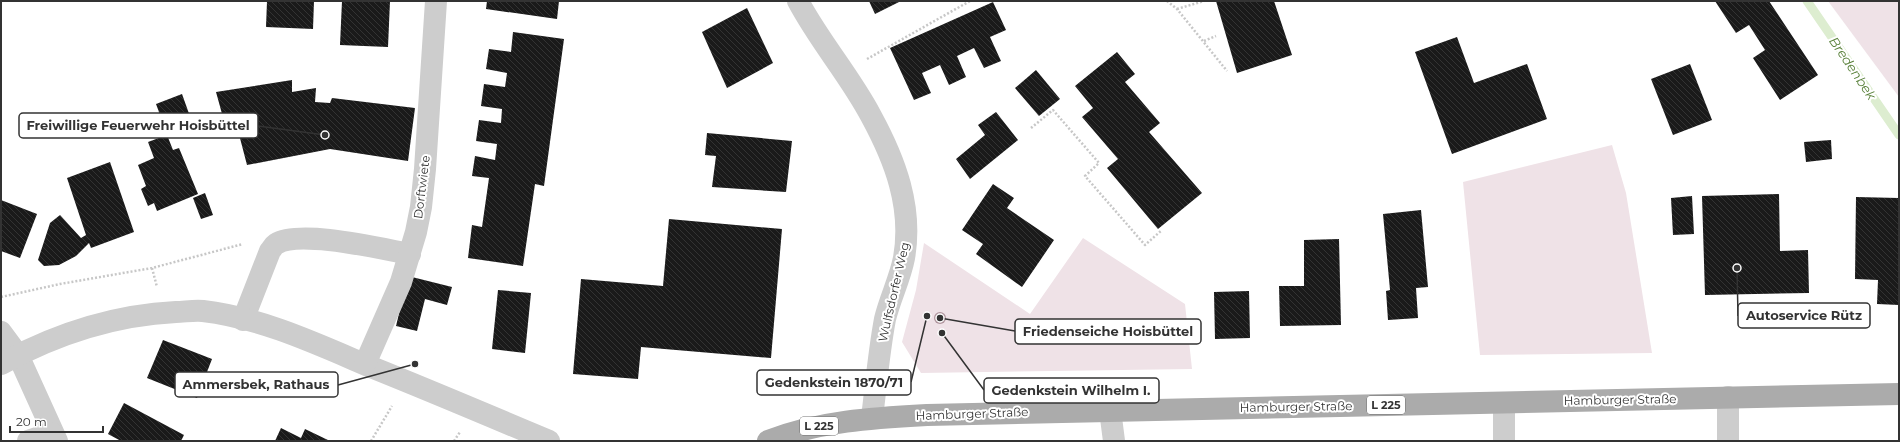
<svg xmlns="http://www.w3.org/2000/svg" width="1900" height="442" viewBox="0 0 1900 442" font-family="Montserrat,sans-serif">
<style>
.grass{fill:#efe2e7}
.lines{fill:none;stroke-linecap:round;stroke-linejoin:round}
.stream{stroke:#ddedd0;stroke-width:9}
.building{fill:url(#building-back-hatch)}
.path{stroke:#c7c7c7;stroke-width:2.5;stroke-dasharray:2 2;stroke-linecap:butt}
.minor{stroke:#cdcdcd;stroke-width:22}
.major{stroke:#ababab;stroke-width:22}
.tree{fill:#b0969e}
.labels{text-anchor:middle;stroke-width:4;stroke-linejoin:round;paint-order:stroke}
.shield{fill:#fff;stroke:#707070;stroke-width:1}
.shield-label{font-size:11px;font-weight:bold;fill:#333}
.street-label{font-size:12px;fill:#333;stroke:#fff}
.water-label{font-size:13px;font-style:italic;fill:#59813a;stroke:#fff}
.leader{fill:none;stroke:#333;stroke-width:1.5}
.callout-dot{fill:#333;stroke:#fff;stroke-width:1.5}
.callout{fill:#fff;stroke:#333;stroke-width:1.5}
.callout-label{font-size:13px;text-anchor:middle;font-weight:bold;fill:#333}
</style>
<defs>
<pattern id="building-back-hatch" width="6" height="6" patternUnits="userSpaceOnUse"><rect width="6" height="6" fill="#1a1a1a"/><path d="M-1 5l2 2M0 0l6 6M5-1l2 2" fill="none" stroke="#333"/></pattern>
</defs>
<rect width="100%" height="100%" fill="#fff"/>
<g class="grass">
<polygon points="1828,1 1899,1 1899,97"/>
<polygon points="1612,145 1626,193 1652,353 1480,355 1463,182"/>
<polygon points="1083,238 1185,304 1192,369 921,373 902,342 916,290 924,243 1030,314"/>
</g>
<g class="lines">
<polyline class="stream" points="1807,1 1899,135"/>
</g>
<g class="building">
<polygon points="267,1 314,1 313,29 266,27"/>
<polygon points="342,1 390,1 388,47 340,45"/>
<polygon points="487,1 559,1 557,19 486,9"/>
<polygon points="869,1 901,1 875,14"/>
<polygon points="1216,1 1274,1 1292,55 1237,73"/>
<polygon points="1715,1 1769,1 1818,75 1780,100 1753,58 1765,50 1749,25 1736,33"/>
<polygon points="993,2 1006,30 990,37 1001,61 984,68 974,48 957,56 966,77 949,85 940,65 922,73 931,93 914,100 890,48"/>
<polygon points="747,8 773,63 727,88 702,32"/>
<polygon points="513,32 564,39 544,186 535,184 523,266 468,258 472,225 482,227 489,178 472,176 475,156 495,160 497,144 476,141 479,120 501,123 502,109 481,106 484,84 505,87 507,73 486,69 489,49 511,52"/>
<polygon points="1457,37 1474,83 1527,64 1547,119 1452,154 1415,52"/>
<polygon points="1117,52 1135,74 1125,82 1160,123 1149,132 1202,193 1158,229 1107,168 1118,159 1082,117 1093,108 1075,86"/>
<polygon points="1690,64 1712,120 1673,135 1651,79"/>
<polygon points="1036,70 1060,99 1039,116 1015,88"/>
<polygon points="292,80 292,92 316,88 315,102 330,103 332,98 415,108 408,161 330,149 247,165 235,119 224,121 216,92"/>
<polygon points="182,94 192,122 166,131 156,104"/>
<polygon points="996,112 1018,140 970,179 956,159 985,135 978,125"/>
<polygon points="707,133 792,141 786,192 712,187 716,156 705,155"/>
<polygon points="167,135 173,150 179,148 198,194 157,211 154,203 148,206 141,189 146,186 138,165 154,158 148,142"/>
<polygon points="1831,140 1832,159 1806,162 1804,142"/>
<polygon points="110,162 134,232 91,248 89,243 76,256 59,265 44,266 38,260 50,223 60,215 81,238 86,235 67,178"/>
<polygon points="993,184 1014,198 1007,208 1054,240 1022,287 976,254 983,244 962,230"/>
<polygon points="205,193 213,215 201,219 193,198"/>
<polygon points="1779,194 1780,251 1808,250 1809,293 1705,295 1702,196"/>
<polygon points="1692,196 1694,234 1673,235 1671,198"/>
<polygon points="1856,197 1899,198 1899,305 1877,304 1878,280 1855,279"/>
<polygon points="1,200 37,214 20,258 1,251"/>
<polygon points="1421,210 1428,287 1416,288 1418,318 1388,320 1386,291 1390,290 1383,214"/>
<polygon points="669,219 782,229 771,358 641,347 638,379 573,374 581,279 663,286"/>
<polygon points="1339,239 1341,325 1280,326 1279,286 1304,286 1304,240"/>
<polygon points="408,276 452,287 447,305 425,299 417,331 396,326"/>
<polygon points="498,290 531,293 525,353 492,349"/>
<polygon points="1249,291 1250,338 1215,339 1214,292"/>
<polygon points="163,340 212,359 197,398 147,378"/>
<polygon points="124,403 184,435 181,441 121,441 108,434"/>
<polygon points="281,428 301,438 305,429 330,441 275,441"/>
</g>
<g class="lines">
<g class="path">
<polyline points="1167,1 1177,9 1227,71"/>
<polyline points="1177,9 1204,1"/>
<polyline points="1204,41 1216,36"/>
<polyline points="867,59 970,1"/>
<polyline points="1031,128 1053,110 1099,163 1085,176 1145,245 1162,230"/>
<polyline points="152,268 157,287"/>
<polyline points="1,297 60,284 152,268 243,244"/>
<polyline points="371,441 392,406"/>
<polyline points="454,441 460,432"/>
</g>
<g class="minor">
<path d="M798,1C819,41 850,76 871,116C895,160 913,207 904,258C900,279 890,298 885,319C879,351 876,385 872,418"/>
<path d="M243,320L270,251C272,249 273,246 276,244C299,229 382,249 410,254"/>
<polyline points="1,332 18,355 57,441"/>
<path d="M1,364C54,335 115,315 176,312C184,312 194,310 203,311C262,318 317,344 371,367C431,391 490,416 549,441"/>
<polyline points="365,364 401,282 416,232 421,207 425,169 436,1"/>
<polyline points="1728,397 1728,441"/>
<polyline points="1110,410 1114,441"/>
<polyline points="28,441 52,433"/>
<polyline points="1504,441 1504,403"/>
</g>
<path class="major" d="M768,441C819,421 873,418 927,415L1899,394"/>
</g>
<circle class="tree" cx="940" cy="318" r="6"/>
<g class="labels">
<g class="shield">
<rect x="1367" y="396" width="38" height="18" rx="3"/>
<rect x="800" y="417" width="38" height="18" rx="3"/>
</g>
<g class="shield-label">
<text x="1386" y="409">L 225</text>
<text x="819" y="430">L 225</text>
</g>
<g class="street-label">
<text transform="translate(422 187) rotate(-83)" y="4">Dorftwiete</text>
<text transform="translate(894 292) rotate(-77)" y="4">Wulfsdorfer Weg</text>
<text transform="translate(1620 400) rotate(-1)" y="4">Hamburger Straße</text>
<text transform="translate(1296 407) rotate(-1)" y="4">Hamburger Straße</text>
<text transform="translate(972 414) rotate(-2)" y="4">Hamburger Straße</text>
</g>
<g class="water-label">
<text transform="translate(1853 68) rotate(56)" y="5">Bredenbek</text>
</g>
</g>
<path class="leader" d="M325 135L258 126M1737 268L1738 316M940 318L1015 331M927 316L911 382M415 364L338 385M942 333L984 390"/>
<g class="callout-dot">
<circle cx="325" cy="135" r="4"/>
<circle cx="1737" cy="268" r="4"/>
<circle cx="940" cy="318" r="4"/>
<circle cx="927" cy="316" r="4"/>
<circle cx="415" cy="364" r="4"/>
<circle cx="942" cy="333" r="4"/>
</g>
<g class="callout">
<rect x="19" y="113" width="239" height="25" rx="4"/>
<rect x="1738" y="303" width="132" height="25" rx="4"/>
<rect x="1015" y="319" width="186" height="25" rx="4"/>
<rect x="757" y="370" width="154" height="25" rx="4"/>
<rect x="175" y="372" width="163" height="25" rx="4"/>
<rect x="984" y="378" width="175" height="25" rx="4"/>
</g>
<g class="callout-label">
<text x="138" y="130">Freiwillige Feuerwehr Hoisbüttel</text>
<text x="1804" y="320">Autoservice Rütz</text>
<text x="1108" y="336">Friedenseiche Hoisbüttel</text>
<text x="834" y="387">Gedenkstein 1870/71</text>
<text x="256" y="389">Ammersbek, Rathaus</text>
<text x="1071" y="395">Gedenkstein Wilhelm I.</text>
</g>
<rect width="1900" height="442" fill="none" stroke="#333333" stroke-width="4"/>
<path d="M10 426v6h93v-6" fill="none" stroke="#333333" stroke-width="2"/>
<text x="16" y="426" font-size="12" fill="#333333" stroke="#ffffff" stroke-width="3" paint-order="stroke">20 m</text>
</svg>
